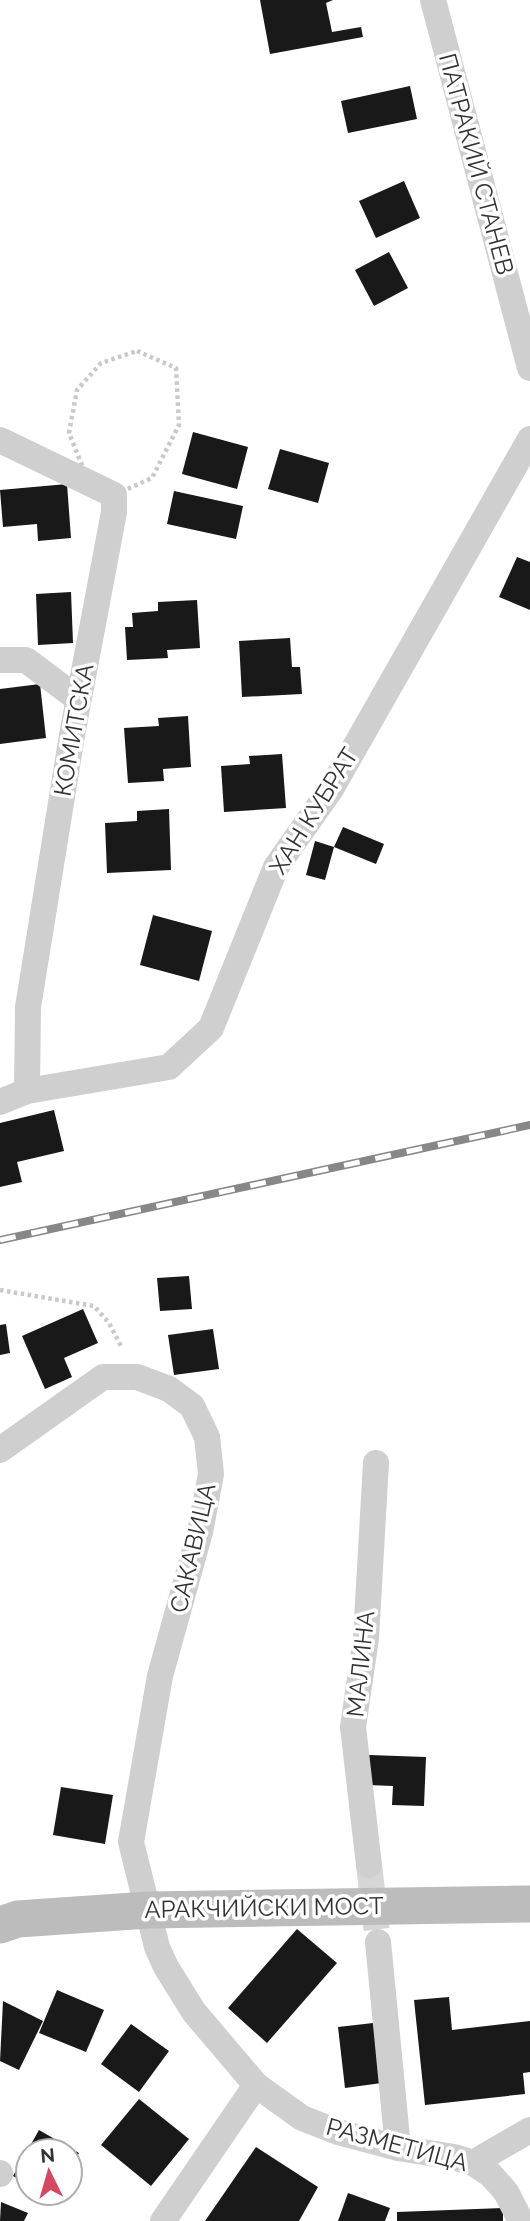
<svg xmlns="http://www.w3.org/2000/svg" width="530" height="2221" viewBox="0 0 530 2221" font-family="Raleway,sans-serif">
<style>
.building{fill:#191919}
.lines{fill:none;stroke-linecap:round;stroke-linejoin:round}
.street-tunnel{stroke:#d6d6d6;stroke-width:26;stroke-dasharray:26 13;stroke-linecap:butt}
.path{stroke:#c9c9c9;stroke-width:4.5;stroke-dasharray:3.5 3.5;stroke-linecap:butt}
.street{stroke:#cfcfcf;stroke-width:26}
.secondary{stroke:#bcbcbc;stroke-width:37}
.rail-casing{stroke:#878787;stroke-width:8}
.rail{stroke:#fff;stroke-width:5;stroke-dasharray:16;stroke-linecap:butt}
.labels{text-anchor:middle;stroke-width:7;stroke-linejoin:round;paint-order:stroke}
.street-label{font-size:24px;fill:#323232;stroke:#fff}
</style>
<rect width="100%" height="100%" fill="#fff"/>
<g class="building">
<polygon points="260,0 333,0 326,3 332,32 361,27 363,37 270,54"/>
<polygon points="410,86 417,119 348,133 341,101"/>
<polygon points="404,181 420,218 376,238 359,201"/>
<polygon points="389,252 408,288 374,306 355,270"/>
<polygon points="193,432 248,447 237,489 182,474"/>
<polygon points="280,449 329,463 318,503 268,489"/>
<polygon points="67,484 71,538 38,541 37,524 3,527 0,490"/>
<polygon points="174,491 243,506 236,539 167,524"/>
<polygon points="517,557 530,562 530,610 499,597"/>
<polygon points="71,592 73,643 38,645 36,594"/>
<polygon points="197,600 200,648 167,650 168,658 127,660 125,627 133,627 132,613 158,611 158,602"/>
<polygon points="290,638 292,667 300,667 302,694 242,697 239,641"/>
<polygon points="40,684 46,738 0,744 0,689"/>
<polygon points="188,716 191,767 163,769 164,781 128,783 124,728 159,726 158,718"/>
<polygon points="282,754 286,808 224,812 221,766 250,764 249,756"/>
<polygon points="169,809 171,870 107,873 105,823 137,821 137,811"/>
<polygon points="343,827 384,844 376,864 334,847 325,880 306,875 315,841 334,847"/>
<polygon points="153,915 212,931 199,981 140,965"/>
<polygon points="54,1110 64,1151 17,1162 22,1182 0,1187 0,1123"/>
<polygon points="189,1276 192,1309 160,1311 157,1278"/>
<polygon points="83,1309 98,1343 64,1358 72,1377 45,1389 22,1336"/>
<polygon points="6,1324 10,1353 0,1355 0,1325"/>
<polygon points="213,1329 219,1369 174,1375 168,1335"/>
<polygon points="369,1755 426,1757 424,1806 392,1805 393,1786 368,1785"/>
<polygon points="61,1787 113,1795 105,1844 53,1835"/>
<polygon points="297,1929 337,1963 267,2043 228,2008"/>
<polygon points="57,1990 104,2010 86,2052 39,2033"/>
<polygon points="449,1997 452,2030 530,2021 530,2072 523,2073 525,2094 425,2105 414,2000"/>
<polygon points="3,2001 43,2021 19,2070 0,2061"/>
<polygon points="382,2022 389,2082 345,2088 338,2027"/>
<polygon points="131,2024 169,2051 139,2092 101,2064"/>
<polygon points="139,2099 189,2139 151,2186 101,2145"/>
<polygon points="39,2130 79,2153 70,2169 70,2151 28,2151 28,2184 13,2176"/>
<polygon points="256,2147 318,2187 299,2221 205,2221"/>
<polygon points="348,2193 390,2208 385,2221 338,2221"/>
<polygon points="1,2202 28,2213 24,2221 0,2221"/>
<polygon points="503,2208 503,2221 397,2221 397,2212"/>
</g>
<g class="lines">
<polyline class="street-tunnel" points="369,1865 378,1942"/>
<g class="path">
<polygon points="137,351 176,368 179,425 152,478 114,495 85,473 69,433 77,390 101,363"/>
<polyline points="0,1290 94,1306 109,1323 122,1348"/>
</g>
<g class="street">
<polyline points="433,0 530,368"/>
<polyline points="0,440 114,495 114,512 72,735 28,1007 27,1091"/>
<polyline points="0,660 26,660 78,699"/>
<polyline points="0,1102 27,1091 169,1067 211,1028 276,867 331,789 530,439"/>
<polyline points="0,1450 103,1377 137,1377 169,1389 192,1406 207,1437 211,1474 200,1532 160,1676 131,1842 157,1947 166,1967 194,2012 256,2085 302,2118 338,2132 398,2148 454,2157 473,2163 491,2175 506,2192 521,2221"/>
<polyline points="369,1865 353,1727 366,1638 376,1463"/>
<polyline points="378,1942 398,2148"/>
<polyline points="473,2163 530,2130"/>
<polyline points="0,2174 0,2173"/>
<polyline points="163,2221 256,2085"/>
</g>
<polyline class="secondary" points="0,1925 18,1919 148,1910 530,1904"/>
<g class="rail-casing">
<polyline id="rail" points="0,1240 530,1125"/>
</g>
<use href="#rail" class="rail"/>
</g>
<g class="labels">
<g class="street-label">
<text transform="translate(476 164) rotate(75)" y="8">ПАТРАКИЙ СТАНЕВ</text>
<text transform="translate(74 730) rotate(-80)" y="8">КОМИТСКА</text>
<text transform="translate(314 811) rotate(-58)" y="8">ХАН КУБРАТ</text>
<text transform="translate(193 1548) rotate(-77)" y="8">САКАВИЦА</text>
<text transform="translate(361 1664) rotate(-84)" y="8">МАЛИНА</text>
<text transform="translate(264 1908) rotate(-1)" y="8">АРАКЧИЙСКИ МОСТ</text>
<text transform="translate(397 2145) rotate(15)" y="8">РАЗМЕТИЦА</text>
</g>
</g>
<g transform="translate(49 2172) rotate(355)"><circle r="33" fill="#ffffff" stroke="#adadad" stroke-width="2"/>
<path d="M0-5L12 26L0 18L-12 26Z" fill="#d74762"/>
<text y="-10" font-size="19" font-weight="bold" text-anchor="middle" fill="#323232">N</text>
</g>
</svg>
